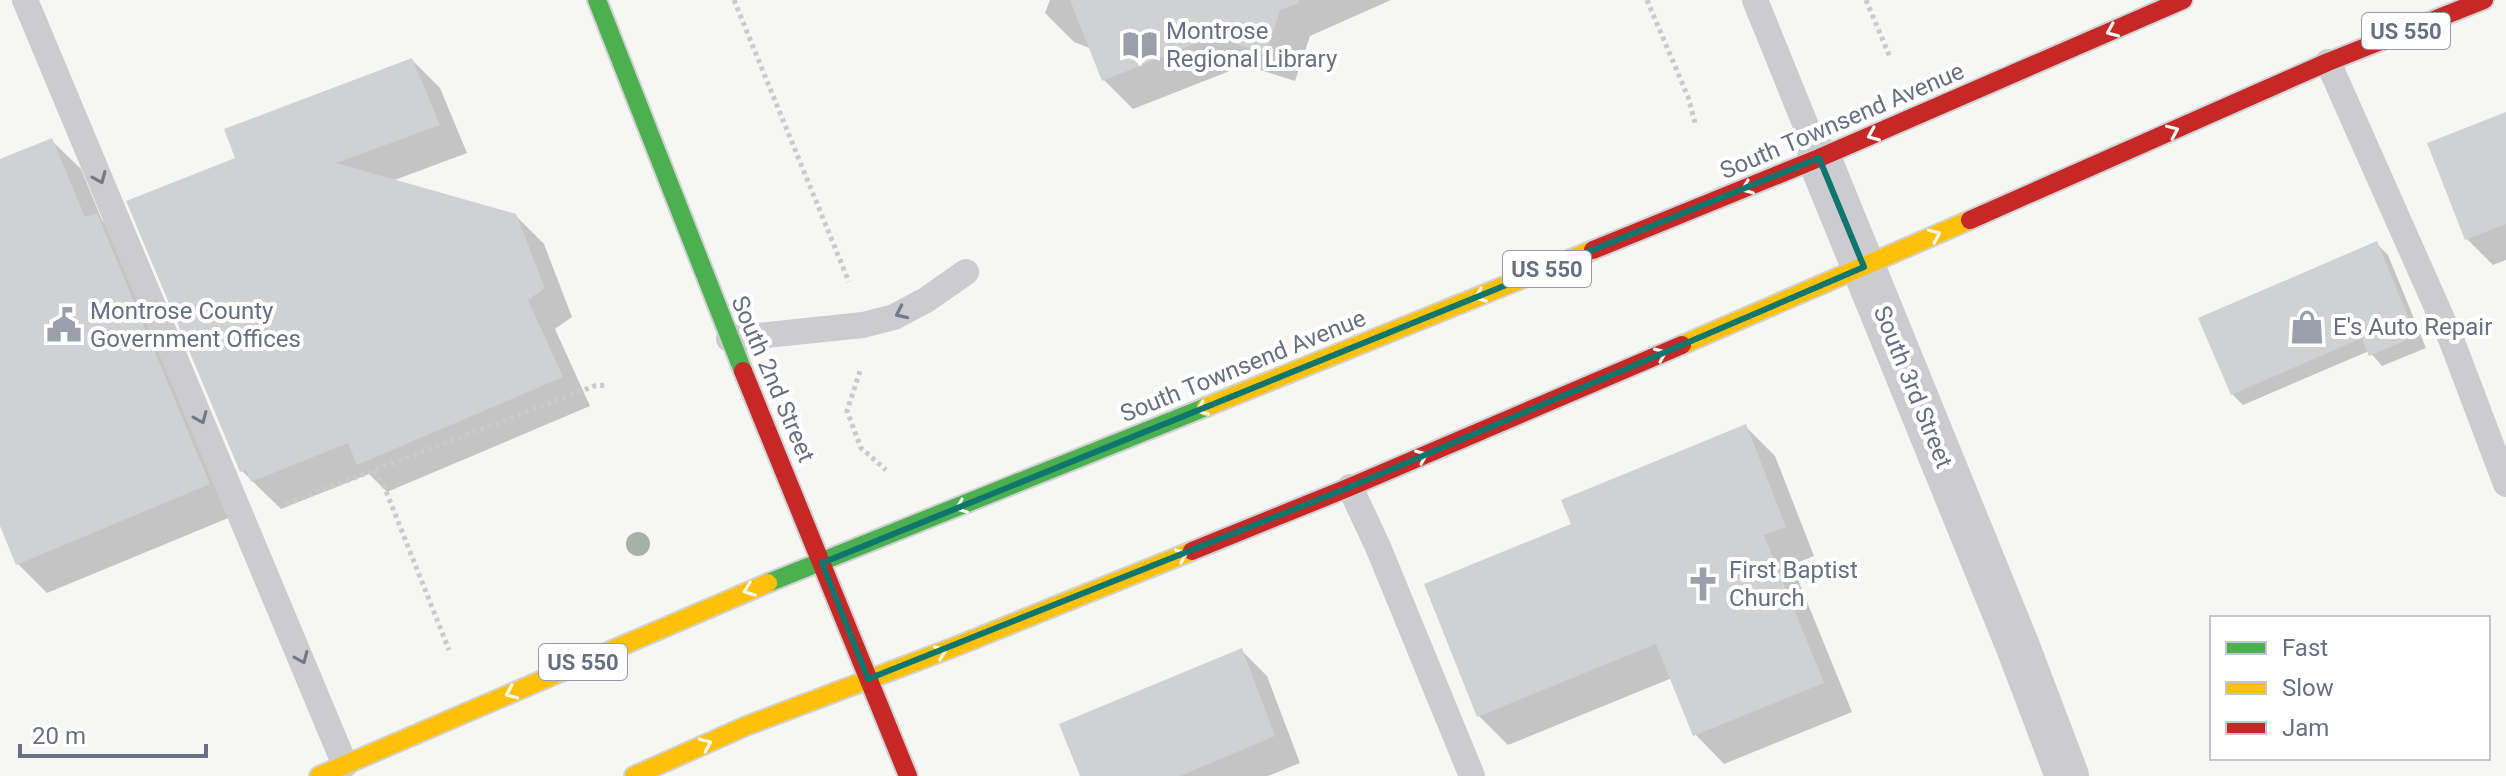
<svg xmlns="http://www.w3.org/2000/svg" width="2506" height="776" viewBox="0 0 2506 776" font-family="Roboto,sans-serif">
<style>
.shadow{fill:#0003}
.building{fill:#d0d1d2}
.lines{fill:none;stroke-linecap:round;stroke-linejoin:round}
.fast-casing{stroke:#d2d2d3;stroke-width:22}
.slow-casing{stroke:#d2d2d3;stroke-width:22}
.jam-casing{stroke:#d2d2d3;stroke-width:22}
.path{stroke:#cacaca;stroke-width:5;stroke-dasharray:4 4;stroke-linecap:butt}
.lane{stroke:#ccccce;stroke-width:26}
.street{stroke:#ccccce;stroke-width:44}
.fast{stroke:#4caf50;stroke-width:18}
.slow{stroke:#ffc107;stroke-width:18}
.jam{stroke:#c62828;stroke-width:18}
.tree{fill:#a7b2a6}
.oneway{stroke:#f6fbf6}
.oneway2{stroke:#717a8a}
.marked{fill:none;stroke:#0f766e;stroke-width:6;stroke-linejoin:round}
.labels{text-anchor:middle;stroke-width:8;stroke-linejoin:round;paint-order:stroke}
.shield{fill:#fff;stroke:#959ca8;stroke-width:2}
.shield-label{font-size:22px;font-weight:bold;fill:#677183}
.poi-label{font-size:24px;fill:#677183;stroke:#fff;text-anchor:start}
.street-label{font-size:24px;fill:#677183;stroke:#fff}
</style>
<rect width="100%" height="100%" fill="#f6f6f5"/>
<g class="shadow">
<polygon points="1050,0 1391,0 1310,36 1295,81 1245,65 1133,109 1104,80 1092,49 1074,42 1045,13"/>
<polygon points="412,60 440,88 467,153 392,181 515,215 544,244 572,317 555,329 590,406 387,492 369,474 281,509 242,471 238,159"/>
<polygon points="2506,114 2506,260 2493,265 2467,239"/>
<polygon points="51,140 81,169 102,220 125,244 238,514 47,593 18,564 0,521 0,161"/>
<polygon points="2377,244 2388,255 2426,348 2382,366 2369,351 2243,405 2232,394"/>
<polygon points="1746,427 1775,456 1814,556 1792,565 1852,712 1724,764 1695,734 1672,678 1508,745 1479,716 1573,526"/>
<polygon points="1241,650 1267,676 1300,763 1268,776 1083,776"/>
</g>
<g class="building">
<polygon points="1070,0 1299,0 1299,3 1280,10 1266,54 1214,36 1102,81"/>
<polygon points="412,58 440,125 336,163 516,214 545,288 528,300 563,377 357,465 348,443 251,482 246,470 240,472 126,201 235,158 224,129"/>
<polygon points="2506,112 2506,224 2465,240 2427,143"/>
<polygon points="52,138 85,217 97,213 210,484 16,565 0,526 0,159"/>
<polygon points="2377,241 2416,336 2369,356 2362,338 2231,395 2198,318"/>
<polygon points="1746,424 1786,527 1764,535 1824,683 1693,736 1656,644 1477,717 1424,584 1571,524 1561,500"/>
<polygon points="1242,648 1275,736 1180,776 1080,776 1059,724"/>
</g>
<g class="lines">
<g class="fast-casing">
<g id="fast">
<polyline points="597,0 743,371"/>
<polyline points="768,583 1206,407"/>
</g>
</g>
<g class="slow-casing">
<g id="slow">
<polyline points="1682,345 1970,220"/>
<polyline points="1206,407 1593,250"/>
<polyline points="319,776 768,583"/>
<polyline points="634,776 746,726 957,646 1192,551"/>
</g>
</g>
<g class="jam-casing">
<g id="jam">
<polyline points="1970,220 2328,62 2484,0"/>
<polyline points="1593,250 1819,158 2183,0"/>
<polyline points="743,371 908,776"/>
<polyline points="1192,551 1350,487 1682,345"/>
</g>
</g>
<g class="path">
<polyline points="734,0 849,282"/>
<polyline points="1647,0 1688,97 1696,126"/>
<polyline points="1866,0 1890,57"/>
<polyline points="860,371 847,411 861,448 886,470"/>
<polyline points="374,471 384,486 449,650"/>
<polyline points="286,504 594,386 607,385"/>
</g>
<g class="lane">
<polyline points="25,0 345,765"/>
<polyline points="1755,0 1819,158"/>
<polyline points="2328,62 2451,339 2506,484"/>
<polyline points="729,339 863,325 894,317 926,300 966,272"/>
<polyline points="1350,487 1378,547 1472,776"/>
</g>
<polyline class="street" points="1819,158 2018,647 2067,776"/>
<use href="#fast" class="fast"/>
<use href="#slow" class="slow"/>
<use href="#jam" class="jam"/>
</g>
<circle class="tree" cx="638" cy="544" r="12"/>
<defs><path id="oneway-chevron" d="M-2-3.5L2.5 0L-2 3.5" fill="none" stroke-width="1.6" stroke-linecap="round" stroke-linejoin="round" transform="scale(2)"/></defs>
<g class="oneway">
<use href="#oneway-chevron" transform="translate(2112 31) rotate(157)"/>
<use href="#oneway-chevron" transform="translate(2173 131) rotate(-24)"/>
<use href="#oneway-chevron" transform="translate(1873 135) rotate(157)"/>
<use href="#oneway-chevron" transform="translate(1747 188) rotate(158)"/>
<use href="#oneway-chevron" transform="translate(1935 235) rotate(-24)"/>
<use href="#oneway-chevron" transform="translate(1480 296) rotate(158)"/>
<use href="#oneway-chevron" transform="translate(1661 354) rotate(-23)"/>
<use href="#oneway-chevron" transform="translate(1202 409) rotate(158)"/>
<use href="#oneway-chevron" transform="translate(1422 456) rotate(-23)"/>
<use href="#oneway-chevron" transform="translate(961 507) rotate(158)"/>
<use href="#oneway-chevron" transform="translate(1182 555) rotate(-22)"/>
<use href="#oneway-chevron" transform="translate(749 590) rotate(159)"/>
<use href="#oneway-chevron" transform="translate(941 652) rotate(-21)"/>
<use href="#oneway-chevron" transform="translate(511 693) rotate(156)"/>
<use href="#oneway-chevron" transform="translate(706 744) rotate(-24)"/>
</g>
<g class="oneway2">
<use href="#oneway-chevron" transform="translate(100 178) rotate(67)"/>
<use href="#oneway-chevron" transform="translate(901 313) rotate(155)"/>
<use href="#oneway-chevron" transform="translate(201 418) rotate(67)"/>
<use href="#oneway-chevron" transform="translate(302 658) rotate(67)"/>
</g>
<path class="marked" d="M1819,158L1864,267L1350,487L868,679L822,563Z"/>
<defs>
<g id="library-bare" transform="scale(2.76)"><path d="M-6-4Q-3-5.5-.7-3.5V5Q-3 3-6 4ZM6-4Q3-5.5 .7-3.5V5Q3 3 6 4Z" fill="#99a0ab" stroke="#fff" stroke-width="2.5" paint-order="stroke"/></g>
<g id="civic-bare" transform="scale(2.76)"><path d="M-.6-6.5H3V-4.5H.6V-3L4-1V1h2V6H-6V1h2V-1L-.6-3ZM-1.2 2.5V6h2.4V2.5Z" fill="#99a0ab" stroke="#fff" stroke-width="2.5" paint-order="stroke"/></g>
<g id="shop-bare" transform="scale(2.76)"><path d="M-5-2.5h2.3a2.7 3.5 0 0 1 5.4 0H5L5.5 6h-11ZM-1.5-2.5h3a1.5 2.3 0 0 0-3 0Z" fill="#99a0ab" stroke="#fff" stroke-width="2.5" paint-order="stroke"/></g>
<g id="church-bare" transform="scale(2.76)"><path d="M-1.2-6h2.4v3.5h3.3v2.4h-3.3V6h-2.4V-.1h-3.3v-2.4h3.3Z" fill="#99a0ab" stroke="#fff" stroke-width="2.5" paint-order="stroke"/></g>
</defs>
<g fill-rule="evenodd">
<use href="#library-bare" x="1140" y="45"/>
<use href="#civic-bare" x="64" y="325"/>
<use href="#shop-bare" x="2307" y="327"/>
<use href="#church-bare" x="1703" y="584"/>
</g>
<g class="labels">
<g class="shield">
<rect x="2362" y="13" width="88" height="36" rx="6"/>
<rect x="1503" y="251" width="88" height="36" rx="6"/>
<rect x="539" y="644" width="88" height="36" rx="6"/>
</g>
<g class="shield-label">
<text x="2406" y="39">US 550</text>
<text x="1547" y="277">US 550</text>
<text x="583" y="670">US 550</text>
</g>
<g class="poi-label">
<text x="1166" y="39">Montrose<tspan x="1166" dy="28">Regional Library</tspan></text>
<text x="90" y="319">Montrose County<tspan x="90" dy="28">Government Offices</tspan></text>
<text x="2333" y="335">E's Auto Repair</text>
<text x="1729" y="578">First Baptist<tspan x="1729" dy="28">Church</tspan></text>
</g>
<g class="street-label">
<text transform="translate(1842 121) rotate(-23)" y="8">South Townsend Avenue</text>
<text transform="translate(1243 366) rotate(-22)" y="8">South Townsend Avenue</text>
<text transform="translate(773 379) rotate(67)" y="8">South 2nd Street</text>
<text transform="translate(1913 387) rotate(68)" y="8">South 3rd Street</text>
</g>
</g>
<rect x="2210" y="616" width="280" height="144" fill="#ffffff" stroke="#c2c6cd" stroke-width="2"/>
<rect x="2226" y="642" width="40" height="12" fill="#4caf50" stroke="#c2c6cd" stroke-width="2"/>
<text x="2282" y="656" font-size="24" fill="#677183">Fast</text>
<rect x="2226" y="682" width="40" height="12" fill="#ffc107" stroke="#c2c6cd" stroke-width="2"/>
<text x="2282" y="696" font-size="24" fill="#677183">Slow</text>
<rect x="2226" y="722" width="40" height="12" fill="#c62828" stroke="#c2c6cd" stroke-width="2"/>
<text x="2282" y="736" font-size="24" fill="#677183">Jam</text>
<path d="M20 744v12h186v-12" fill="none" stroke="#677183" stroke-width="4"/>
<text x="32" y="744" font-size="24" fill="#677183" stroke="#ffffff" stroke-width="6" paint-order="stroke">20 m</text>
</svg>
